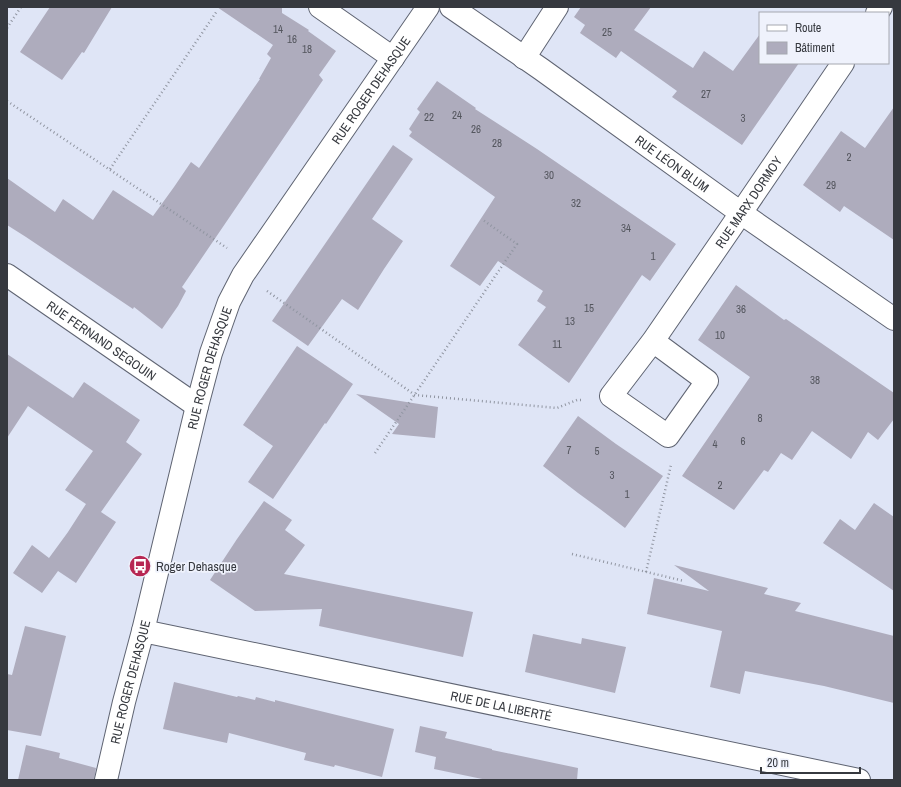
<svg xmlns="http://www.w3.org/2000/svg" width="901" height="787" viewBox="0 0 901 787" font-family="'Archivo Narrow',sans-serif">
<style>
.building{fill:#aeacbd}
.lines{fill:none;stroke-linecap:round;stroke-linejoin:round}
.street-casing{stroke:#5f6472;stroke-width:24}
.path{stroke:#9095a1;stroke-width:2.5;stroke-dasharray:1 3;stroke-linecap:butt}
.street{stroke:#fff;stroke-width:22}
.labels{text-anchor:middle;stroke-width:3.5;stroke-linejoin:round;paint-order:stroke}
.number-label{font-size:11px;fill:#54565e}
.street-label{font-size:13px;fill:#36393f;stroke:#eff2fc}
.poi-label{font-size:13px;fill:#36393f;stroke:#eff2fc;text-anchor:start}
</style>
<rect width="100%" height="100%" fill="#dfe5f6"/>
<g class="building">
<polygon points="50,7 112,7 84,53 82,52 62,80 20,52"/>
<polygon points="217,7 282,7 282,13 309,30 308,31 336,51 319,75 323,80 182,287 186,291 178,306 162,329 134,307 133,309 26,237 7,225 7,178 55,212 63,199 93,220 113,190 153,216 174,187 191,162 199,168 260,79 259,79 271,58 267,54 273,45"/>
<polygon points="581,7 651,7 634,30 693,68 704,51 733,71 760,34 760,63 799,63 742,145 672,97 677,91 621,51 616,58 580,33 585,25 574,17"/>
<polygon points="437,81 476,108 475,109 537,149 676,244 650,281 642,275 569,383 518,345 546,307 537,301 543,291 498,261 480,286 450,266 495,197 409,136 412,132 409,129 420,112 417,109"/>
<polygon points="894,107 894,240 844,206 840,212 803,185 841,131 865,148"/>
<polygon points="393,145 413,159 372,219 403,241 384,269 358,310 342,299 308,346 272,321"/>
<polygon points="736,285 784,320 786,319 894,393 894,419 878,440 868,432 851,459 812,431 792,460 781,453 768,472 764,470 734,510 682,476 750,377 698,340"/>
<polygon points="297,346 353,384 326,424 325,423 273,499 248,482 273,446 243,425"/>
<polygon points="7,354 73,398 84,382 140,420 126,442 142,454 101,512 116,522 76,583 58,571 42,593 13,573 32,545 49,558 68,532 86,504 65,490 93,451 28,406 7,438"/>
<polygon points="356,394 438,407 435,438 392,434 399,424"/>
<polygon points="578,416 616,444 663,476 625,528 600,509 578,493 543,466"/>
<polygon points="264,501 292,520 285,530 305,545 284,574 473,612 463,657 319,626 322,609 255,611 210,580 237,539"/>
<polygon points="874,503 894,517 894,591 823,543 840,519 855,530"/>
<polygon points="674,565 768,588 764,594 801,603 795,611 894,636 894,703 824,686 745,671 740,694 710,687 722,631 647,614 654,578 709,591"/>
<polygon points="25,626 66,636 41,736 7,730 7,674 12,675"/>
<polygon points="533,634 581,644 582,638 626,647 615,693 525,672"/>
<polygon points="174,682 237,697 238,696 255,700 256,697 275,702 275,700 394,729 382,777 335,765 334,767 304,760 306,753 229,733 227,743 163,729"/>
<polygon points="420,726 447,732 445,738 492,749 492,750 578,768 577,780 487,780 434,769 436,757 415,752"/>
<polygon points="26,745 60,753 59,758 96,768 94,780 18,780"/>
</g>
<g class="lines">
<g class="street-casing">
<g id="street">
<polyline points="320,7 393,58"/>
<path id="s1" d="M451,7L541,69L741,213L894,319"/>
<polyline points="877,13 881,7"/>
<polyline points="524,58 557,7"/>
<path id="s2" d="M7,275L197,406"/>
<path id="s3" d="M653,341L707,381L668,436L611,396L653,341L730,229L843,63"/>
<path id="s4" d="M143,631L859,780"/>
<path id="s5" d="M106,780L124,702L143,631L197,406L211,353L229,302L243,275L428,7"/>
</g>
</g>
<g class="path">
<polyline points="7,28 21,7"/>
<polyline points="7,101 227,248"/>
<polyline points="110,169 217,11"/>
<polyline points="267,291 415,395 557,408 577,400 583,400"/>
<polyline points="375,453 517,244 483,220"/>
<polyline points="572,554 684,581"/>
<polyline points="646,572 671,465"/>
</g>
<use href="#street" class="street"/>
</g>
<defs>
<g id="bus-disc" transform="scale(1.15)"><circle r="9.5" fill="#b72753" stroke="#eff2fc"/><path d="M-5-6H5V4H4V6H2V4H-2V6H-4V4H-5ZM-3.5-4V0h7V-4ZM-3.5 1.2v1.5H-2V1.2ZM2 1.2v1.5H3.5V1.2Z" fill="#fff"/></g>
</defs>
<g fill-rule="evenodd">
<use href="#bus-disc" x="140" y="566"/>
</g>
<g class="labels">
<g class="number-label">
<text x="278" y="33">14</text>
<text x="607" y="36">25</text>
<text x="292" y="43">16</text>
<text x="307" y="53">18</text>
<text x="706" y="98">27</text>
<text x="457" y="119">24</text>
<text x="429" y="121">22</text>
<text x="743" y="122">3</text>
<text x="476" y="133">26</text>
<text x="497" y="147">28</text>
<text x="849" y="161">2</text>
<text x="549" y="179">30</text>
<text x="831" y="189">29</text>
<text x="576" y="207">32</text>
<text x="626" y="232">34</text>
<text x="653" y="260">1</text>
<text x="589" y="312">15</text>
<text x="741" y="313">36</text>
<text x="570" y="325">13</text>
<text x="720" y="339">10</text>
<text x="557" y="348">11</text>
<text x="815" y="384">38</text>
<text x="760" y="422">8</text>
<text x="743" y="445">6</text>
<text x="715" y="448">4</text>
<text x="569" y="454">7</text>
<text x="597" y="455">5</text>
<text x="612" y="479">3</text>
<text x="720" y="489">2</text>
<text x="627" y="498">1</text>
</g>
<g class="street-label">
<text dy="5" stroke="none"><textPath href="#s5" startOffset="749">RUE ROGER DEHASQUE</textPath></text>
<text dy="5" stroke="none"><textPath href="#s1" startOffset="271">RUE LÉON BLUM</textPath></text>
<text dy="5" stroke="none"><textPath href="#s3" startOffset="442">RUE MARX DORMOY</textPath></text>
<text dy="5" stroke="none"><textPath href="#s2" startOffset="115">RUE FERNAND SEGOUIN</textPath></text>
<text dy="5" stroke="none"><textPath href="#s5" startOffset="425">RUE ROGER DEHASQUE</textPath></text>
<text dy="5" stroke="none"><textPath href="#s5" startOffset="101">RUE ROGER DEHASQUE</textPath></text>
<text dy="5" stroke="none"><textPath href="#s4" startOffset="366">RUE DE LA LIBERTÉ</textPath></text>
</g>
<g class="poi-label">
<text x="156" y="571">Roger Dehasque</text>
</g>
</g>
<rect width="901" height="787" fill="none" stroke="#36393f" stroke-width="16"/>
<rect x="759" y="12" width="130" height="52" fill="#eff2fc" stroke="#a5a8b0"/>
<rect x="767" y="25" width="20" height="6" fill="#ffffff" stroke="#a5a8b0"/>
<text x="795" y="32" font-size="12" fill="#36393f">Route</text>
<rect x="767" y="42" width="20" height="12" fill="#aeacbd" stroke="#a5a8b0"/>
<text x="795" y="52" font-size="12" fill="#36393f">Bâtiment</text>
<path d="M761 767v6h99v-6" fill="none" stroke="#36393f" stroke-width="2"/>
<text x="767" y="767" font-size="12" fill="#36393f" stroke="#eff2fc" stroke-width="3" paint-order="stroke">20 m</text>
</svg>
